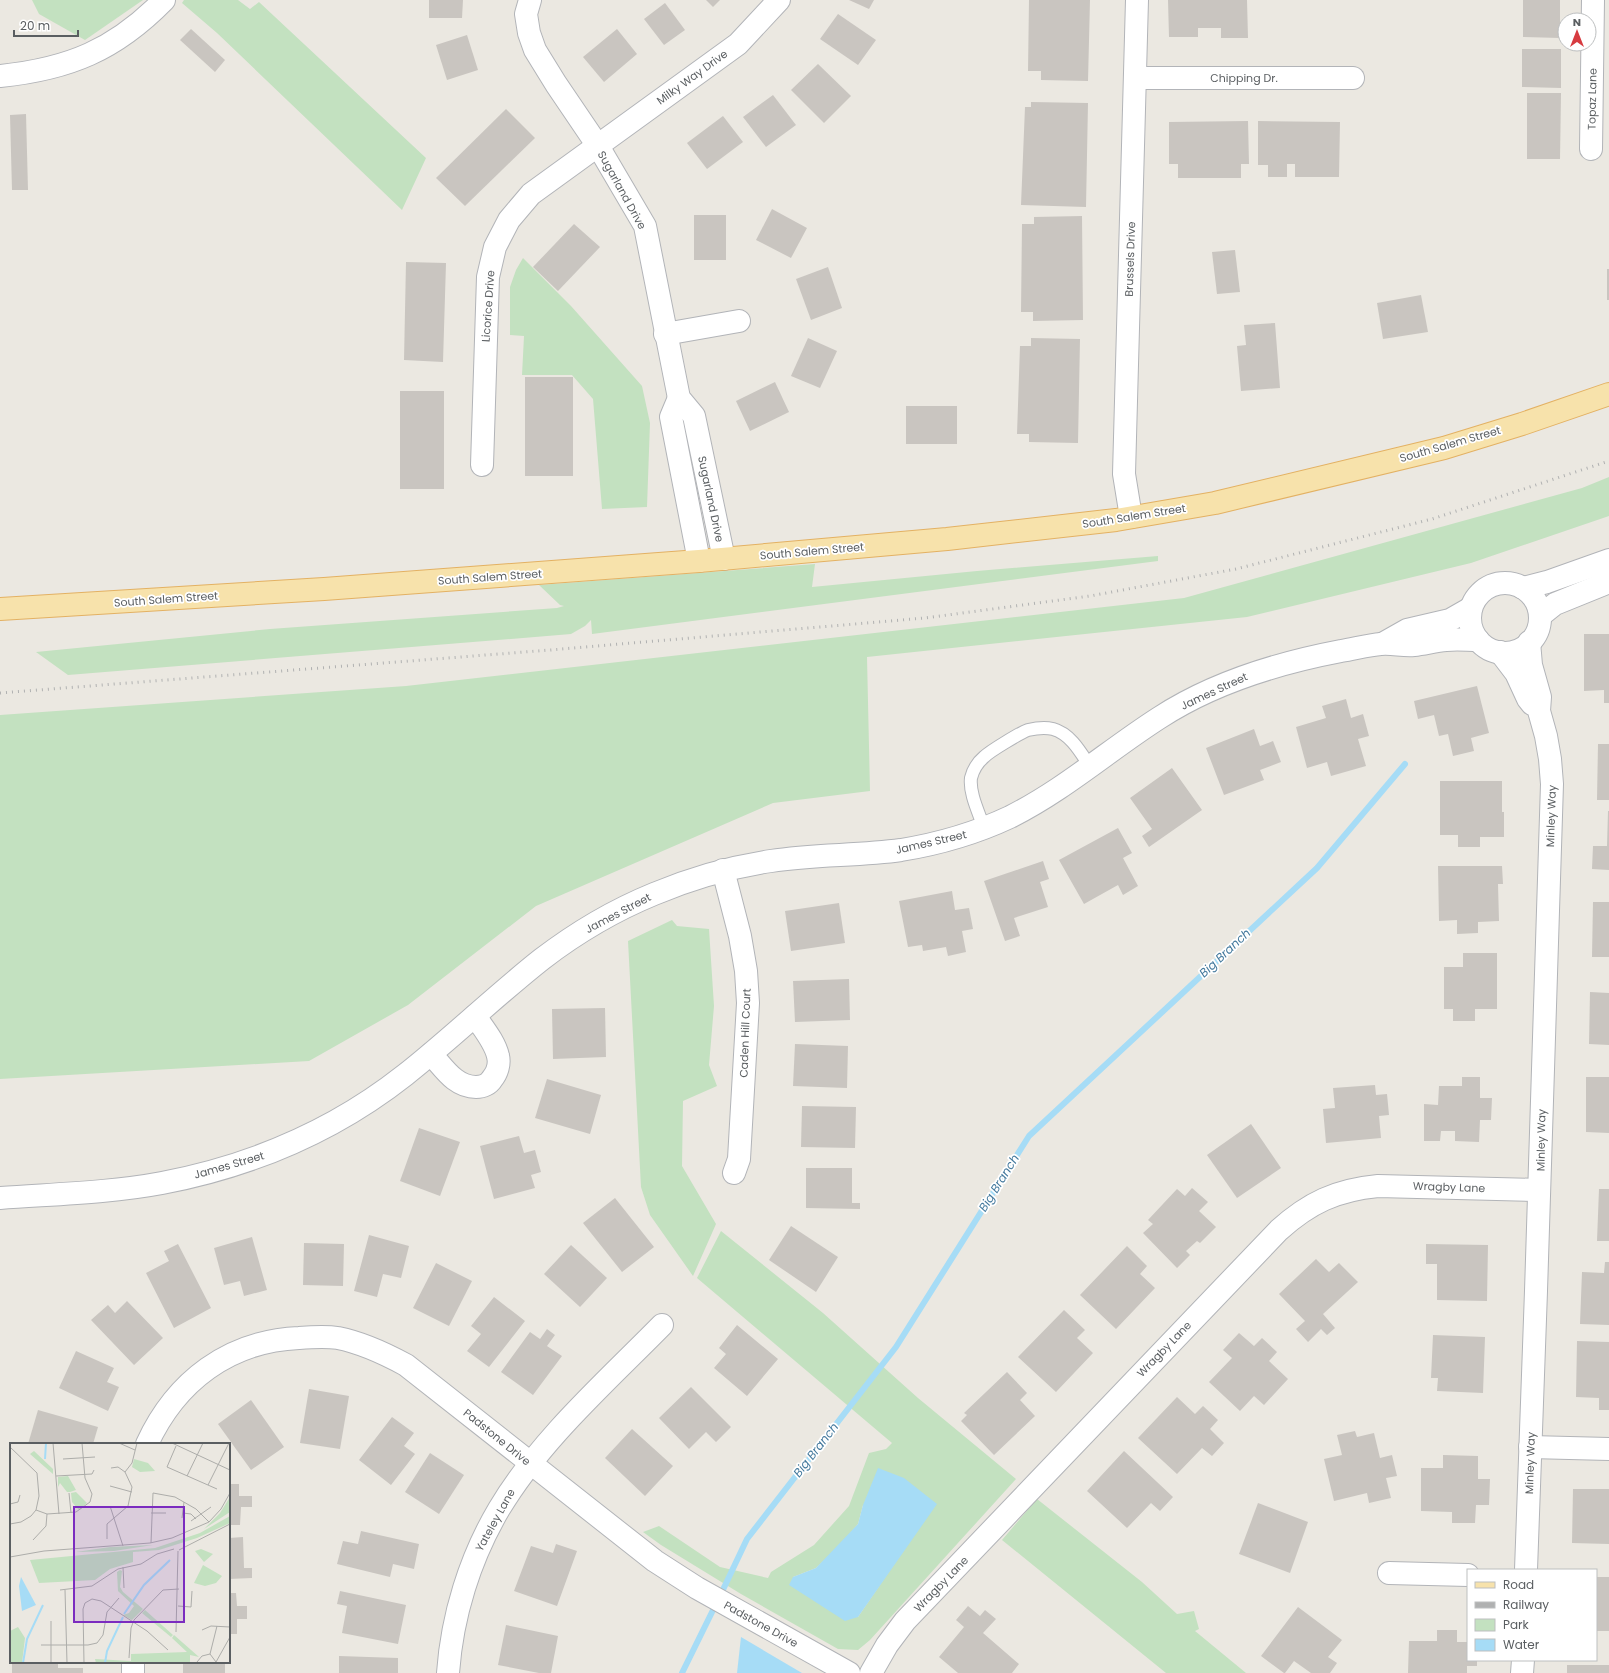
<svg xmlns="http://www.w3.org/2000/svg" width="1609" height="1673" viewBox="0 0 1609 1673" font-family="Poppins,sans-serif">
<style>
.green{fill:#c3e1c0;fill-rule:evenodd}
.water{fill:#a6dcf6}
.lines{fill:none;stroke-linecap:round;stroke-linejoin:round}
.stream{stroke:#a6dcf6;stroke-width:6}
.building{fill:#c9c5c0}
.service-casing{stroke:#b2b4b8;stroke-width:14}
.minor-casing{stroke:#b2b4b8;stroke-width:24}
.primary-casing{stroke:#e3b163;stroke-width:24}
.service{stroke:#fff;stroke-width:12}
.minor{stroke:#fff;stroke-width:22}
.primary{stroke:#f7e2ab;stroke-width:22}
.rail{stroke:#b0b1b1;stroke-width:3;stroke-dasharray:1 5;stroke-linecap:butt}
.labels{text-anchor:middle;stroke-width:3.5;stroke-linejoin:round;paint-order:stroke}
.street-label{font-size:11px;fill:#5a5e61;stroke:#fff}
.water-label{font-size:12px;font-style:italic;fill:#43799d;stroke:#fff}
.inset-river{fill:none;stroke:#a6dcf6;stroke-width:2}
.inset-road{fill:none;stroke:#adadaa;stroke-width:1}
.view{fill:#7b2cbf;fill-opacity:0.15;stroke:#7b2cbf;stroke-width:2}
.inset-edge{fill:none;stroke:#5a5e61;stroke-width:2}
</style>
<rect width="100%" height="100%" fill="#ebe8e1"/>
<g class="green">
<polygon points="32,0 143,0 85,40 39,14"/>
<polygon points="184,0 238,0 250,9 259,2 426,158 402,210 217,33 182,3"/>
<polygon points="523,258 571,306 642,386 650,423 647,507 602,509 593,399 572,375 522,375 524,336 510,335 510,287 516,270"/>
<polygon points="1609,477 1609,516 1471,563 1247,617 867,657 870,791 773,803 536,906 408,1005 309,1061 0,1079 0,715 406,686 1184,598 1582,488"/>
<polygon points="1158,556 1158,561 592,634 591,620 585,626 571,634 68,675 36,652 270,629 557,608 564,606 560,605 539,585 815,564 812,587 977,571"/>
<polygon points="672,920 677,926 709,929 714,1006 709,1065 717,1086 683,1101 682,1166 716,1224 693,1276 650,1215 641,1187 628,941"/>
<path d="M721,1231L823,1313L918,1398L1016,1479L870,1640L858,1650L838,1649L741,1594L661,1545L643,1532L659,1526L720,1567L768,1578L771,1572L814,1545L849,1506L869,1453L886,1449L892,1443L697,1278ZM936,1503L858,1617L793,1577L816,1568L838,1547L858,1524L863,1505Z"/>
<polygon points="1037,1499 1142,1582 1177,1614 1194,1611 1199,1629 1195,1631 1246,1673 1166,1673 1002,1540"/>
</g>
<g class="water">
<polygon points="878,1468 904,1478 937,1504 858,1617 845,1621 789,1585 793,1577 816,1568 858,1524 863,1505"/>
<polygon points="741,1637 802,1673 737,1673"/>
</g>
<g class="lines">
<g class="stream">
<polyline points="720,1596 747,1539 896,1347 1029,1136 1317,868 1405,764"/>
<polyline points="682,1673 716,1604"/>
</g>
</g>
<g class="building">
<polygon points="429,0 463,0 462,18 429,18"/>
<polygon points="706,0 720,0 713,7"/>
<polygon points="849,0 874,0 869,9"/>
<polygon points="1029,0 1090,0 1088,81 1041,80 1041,71 1028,71"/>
<polygon points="1168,0 1247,0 1248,38 1221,38 1221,28 1198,28 1198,37 1169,37"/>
<polygon points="1523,0 1560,0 1560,38 1523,37"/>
<polygon points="665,3 685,30 664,45 644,19"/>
<polygon points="838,14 876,40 858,65 820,39"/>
<polygon points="191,29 225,60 215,72 180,40"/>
<polygon points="617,29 637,54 604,82 583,57"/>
<polygon points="467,35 478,70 447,80 436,45"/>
<polygon points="1522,49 1561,49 1561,88 1522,87"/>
<polygon points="818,64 851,96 824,123 791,90"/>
<polygon points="1527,93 1561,93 1560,159 1527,159"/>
<polygon points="773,95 796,125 766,147 743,117"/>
<polygon points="1031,102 1088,103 1086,207 1021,205 1025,107 1031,107"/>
<polygon points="506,109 535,138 465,206 436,178"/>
<polygon points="26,114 28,190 12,190 10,115"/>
<polygon points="723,116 743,142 707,169 687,143"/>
<polygon points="1248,121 1249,164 1241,164 1241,178 1178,178 1178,164 1169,164 1169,122"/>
<polygon points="1258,121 1340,122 1339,177 1295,177 1295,164 1287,164 1287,177 1268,177 1268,165 1258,165"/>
<polygon points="772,209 807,228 791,258 756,240"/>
<rect x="694" y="215" width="32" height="45"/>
<polygon points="1082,216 1083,320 1033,321 1033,312 1021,312 1022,224 1034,224 1034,217"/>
<polygon points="574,224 600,247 558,291 533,267"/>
<polygon points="1235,250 1240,292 1217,294 1212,252"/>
<polygon points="406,262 446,263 443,362 404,360"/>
<polygon points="828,267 842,308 811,320 796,279"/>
<rect x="1607" y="269" width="2" height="31"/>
<polygon points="1421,295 1428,332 1383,339 1377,303"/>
<polygon points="1275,323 1280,388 1241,391 1237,346 1246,345 1244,325"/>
<polygon points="808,338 837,351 820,388 791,376"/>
<polygon points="1031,338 1080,339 1078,443 1029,442 1029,434 1017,434 1020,346 1031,346"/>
<rect x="525" y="377" width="48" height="99"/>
<polygon points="775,382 789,412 750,431 736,401"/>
<rect x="400" y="391" width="44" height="98"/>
<rect x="906" y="406" width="51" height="38"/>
<polygon points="1584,634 1609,634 1609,703 1604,703 1604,690 1584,691"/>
<polygon points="1477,686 1489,733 1471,738 1474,751 1453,756 1448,734 1439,736 1434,715 1418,719 1414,701"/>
<polygon points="1346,699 1351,718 1363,714 1369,736 1358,739 1366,766 1331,776 1327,762 1307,768 1296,727 1326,718 1322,706"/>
<polygon points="1254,729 1260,746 1273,741 1281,762 1260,770 1264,780 1224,795 1206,748"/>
<polygon points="1598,744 1609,744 1609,800 1597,800"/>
<polygon points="1172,768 1202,810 1149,847 1142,836 1152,829 1130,798"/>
<polygon points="1440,781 1502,781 1502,812 1504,812 1504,837 1480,837 1480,847 1458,847 1458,835 1440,835"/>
<polygon points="1608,811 1609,811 1609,870 1592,869 1593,846 1607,846"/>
<polygon points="1118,828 1132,853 1123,858 1138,886 1123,895 1118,885 1084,904 1059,860"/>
<polygon points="1043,861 1049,879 1040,882 1048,907 1014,918 1020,936 1005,941 984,881"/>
<polygon points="1438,866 1502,866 1503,884 1498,884 1499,921 1478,922 1478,933 1457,934 1457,920 1439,921"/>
<polygon points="952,891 955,910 969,908 973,929 962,931 966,952 948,956 946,947 923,951 922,945 908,947 899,901"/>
<polygon points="1593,902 1609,902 1609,957 1592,957"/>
<polygon points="839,903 845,943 791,951 785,911"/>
<polygon points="1463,953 1497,953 1497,1009 1475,1009 1475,1021 1453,1021 1453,1009 1444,1009 1444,967 1463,967"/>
<polygon points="849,979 850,1020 795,1022 793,981"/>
<polygon points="1590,992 1609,993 1609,1045 1589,1044"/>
<polygon points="605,1008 606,1057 553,1059 552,1009"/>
<polygon points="795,1044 848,1046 847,1088 793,1086"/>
<polygon points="1462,1077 1480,1077 1480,1098 1492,1098 1491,1120 1480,1120 1479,1142 1455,1141 1455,1131 1441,1131 1440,1141 1424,1141 1424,1104 1438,1105 1439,1086 1462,1086"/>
<polygon points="1586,1077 1609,1077 1609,1133 1586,1132"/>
<polygon points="547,1079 601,1095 590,1134 535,1118"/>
<polygon points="1375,1085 1376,1095 1387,1094 1389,1115 1379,1116 1381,1138 1326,1143 1323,1109 1335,1108 1333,1088"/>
<polygon points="802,1106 856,1107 855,1148 801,1147"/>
<polygon points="1251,1124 1281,1168 1237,1198 1207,1155"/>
<polygon points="419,1128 460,1142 440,1196 400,1181"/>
<polygon points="519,1136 524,1153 535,1150 541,1172 531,1175 535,1188 494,1199 480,1146"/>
<polygon points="806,1168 852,1168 852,1203 860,1203 860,1209 806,1208"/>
<polygon points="1192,1188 1208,1202 1199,1211 1216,1227 1200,1243 1197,1241 1186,1251 1190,1255 1177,1268 1143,1233 1153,1224 1148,1220 1177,1189 1185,1196"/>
<polygon points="1599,1189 1609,1189 1609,1241 1597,1241"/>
<polygon points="615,1198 654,1247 622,1272 583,1223"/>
<polygon points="791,1226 838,1257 816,1292 769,1260"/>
<polygon points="369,1235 409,1246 401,1278 383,1274 377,1297 354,1291"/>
<polygon points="252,1237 267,1290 244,1296 240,1281 224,1285 214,1248"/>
<polygon points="304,1243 344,1244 343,1286 303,1285"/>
<polygon points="178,1244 211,1308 174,1328 146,1273 169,1261 164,1251"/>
<polygon points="1426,1244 1488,1245 1487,1301 1437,1300 1437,1264 1426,1264"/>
<polygon points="571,1245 607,1278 580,1307 544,1274"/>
<polygon points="1127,1246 1147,1266 1140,1274 1155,1288 1116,1329 1080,1295"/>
<polygon points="1316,1259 1329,1272 1339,1263 1358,1282 1323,1314 1335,1328 1327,1335 1321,1329 1308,1342 1296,1329 1305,1321 1279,1294"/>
<polygon points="1605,1262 1609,1262 1609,1325 1580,1324 1582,1272 1604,1273"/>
<polygon points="436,1263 472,1281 449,1326 413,1308"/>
<polygon points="494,1297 525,1321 489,1367 467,1351 481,1334 471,1326"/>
<polygon points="127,1301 163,1338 134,1365 91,1320 108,1305 115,1313"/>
<polygon points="1064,1310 1085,1330 1077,1338 1093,1353 1056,1392 1018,1357"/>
<polygon points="737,1325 778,1359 747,1396 714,1368 726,1354 719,1348"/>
<polygon points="547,1329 555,1335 547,1346 562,1356 533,1395 501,1372 530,1332 540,1339"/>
<polygon points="1239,1333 1254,1346 1262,1338 1277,1352 1269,1361 1288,1379 1264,1405 1254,1396 1240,1411 1209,1382 1232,1358 1223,1350"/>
<polygon points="1433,1335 1485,1337 1483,1393 1437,1391 1438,1378 1431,1378"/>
<polygon points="1577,1341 1609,1342 1609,1410 1599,1410 1599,1398 1576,1397"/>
<polygon points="76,1351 114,1368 107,1382 119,1387 108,1411 59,1388"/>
<polygon points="1007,1372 1027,1393 1020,1400 1035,1416 994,1455 961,1421 967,1415 964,1413"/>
<polygon points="691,1387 731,1427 716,1442 706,1432 689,1449 659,1418"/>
<polygon points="309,1389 349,1396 340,1449 300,1443"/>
<polygon points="1177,1397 1195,1414 1203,1406 1218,1420 1210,1429 1224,1443 1212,1456 1202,1448 1177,1474 1138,1438"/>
<polygon points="251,1400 284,1447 251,1470 218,1424"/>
<polygon points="38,1410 98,1427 93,1444 28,1444"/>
<polygon points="392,1417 414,1433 404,1446 415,1454 391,1485 359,1460"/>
<polygon points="632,1429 673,1466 645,1496 605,1458"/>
<polygon points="1355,1431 1357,1437 1374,1433 1380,1458 1392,1455 1397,1476 1386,1478 1391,1498 1369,1503 1367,1493 1334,1501 1324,1459 1342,1455 1337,1435"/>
<polygon points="1124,1451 1173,1497 1160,1511 1151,1503 1127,1528 1087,1491"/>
<polygon points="430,1453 464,1475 439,1514 405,1492"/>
<polygon points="1443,1455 1478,1456 1478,1479 1490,1479 1489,1505 1476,1505 1475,1523 1452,1523 1452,1512 1421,1511 1421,1468 1443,1468"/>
<polygon points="229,1484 239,1484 239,1496 252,1496 252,1507 241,1507 240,1525 229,1525"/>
<polygon points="1573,1489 1609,1489 1609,1544 1572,1543"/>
<polygon points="1258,1503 1308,1522 1290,1573 1239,1554"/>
<polygon points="361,1531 419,1544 414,1569 393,1564 390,1577 337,1564 343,1541 358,1544"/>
<polygon points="243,1537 244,1568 252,1568 252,1578 229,1579 229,1538"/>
<polygon points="556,1544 577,1551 557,1606 514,1591 531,1546 553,1553"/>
<rect x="1596" y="1577" width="13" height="54"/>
<polygon points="340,1591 406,1605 398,1644 342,1633 347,1606 337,1604"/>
<polygon points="229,1593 236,1593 237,1606 247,1606 247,1619 237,1619 237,1634 229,1634"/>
<polygon points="968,1606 980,1616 985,1610 996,1619 983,1633 1019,1664 1012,1673 958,1673 939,1657 964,1627 956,1620"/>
<polygon points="1298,1607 1342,1640 1328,1657 1337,1663 1330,1673 1311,1673 1294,1661 1285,1673 1284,1673 1261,1656"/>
<polygon points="506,1625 558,1636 551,1673 539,1673 498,1665"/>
<polygon points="1437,1630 1457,1630 1457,1642 1468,1642 1468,1660 1477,1660 1477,1666 1467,1666 1467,1673 1408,1673 1409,1641 1437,1641"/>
<polygon points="339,1656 398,1658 398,1673 339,1673"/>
<polygon points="24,1662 58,1662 58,1668 83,1668 83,1673 12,1673 12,1663 24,1663"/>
<rect x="183" y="1662" width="42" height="11"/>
<rect x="1567" y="1665" width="42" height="8"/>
</g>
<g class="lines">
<g class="service-casing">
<path id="service" d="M984,828C979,813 969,793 971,778C973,770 978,762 984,757C990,751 1020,733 1028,730C1037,728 1044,727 1053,729C1071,734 1081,753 1091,768"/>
</g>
<g class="minor-casing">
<g id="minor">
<polyline points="530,0 526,14 529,33 535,50 556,84 598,146 645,226 679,398 694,416 724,559"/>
<path d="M0,76C69,69 115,50 164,0"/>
<polyline points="1136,78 1353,78"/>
<polyline points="1591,149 1593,0"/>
<polyline points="665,334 739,321"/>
<polyline points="679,398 671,417 699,561"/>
<polyline points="482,465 488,277 495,247 509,220 531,194 738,44 779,0"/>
<polyline points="1131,517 1124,474 1137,0"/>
<circle cx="1505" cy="618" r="35"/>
<polyline points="1523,588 1547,582 1609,560"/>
<polyline points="1540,616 1555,604 1609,582"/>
<polyline points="1384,643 1407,630 1450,620 1471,608"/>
<polyline points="1500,652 1516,673 1528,699 1532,704"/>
<polyline points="723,870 740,936 746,971 748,1003 739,1159 734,1173"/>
<path d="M431,1054C444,1068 455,1087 476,1087C483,1087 489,1084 492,1079C497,1073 500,1064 498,1056C495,1042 483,1028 475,1016"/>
<path d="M0,1198C54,1194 109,1193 162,1183C251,1166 334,1131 405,1075C452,1038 495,996 542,959C576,933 615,910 654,894C692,878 731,867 771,861C814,854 858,856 901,850C938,844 976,833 1010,817C1064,790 1109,750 1159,718C1214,682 1278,663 1341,651C1354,649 1368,645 1381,644C1392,643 1403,646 1414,645C1424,644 1435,641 1446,640C1457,639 1467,640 1478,640"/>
<path d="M147,1444C176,1381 229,1341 299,1338C312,1337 325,1336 338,1338C363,1343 384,1353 406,1365L655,1561L697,1588L849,1673"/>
<polyline points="1530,1447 1609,1449"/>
<polyline points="1526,1570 1536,1291 1552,784 1550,759 1546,736 1539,711 1540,697 1531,665 1529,642"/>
<polyline points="1389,1573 1468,1575"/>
<polyline points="133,1673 133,1662"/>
<path d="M448,1673C452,1616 470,1558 499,1509C541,1439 605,1383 662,1325"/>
<path d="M871,1673L887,1645L905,1621L1279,1230C1309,1203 1336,1190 1378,1186L1539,1190"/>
<polyline points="1522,1673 1523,1660"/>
</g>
</g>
<g class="primary-casing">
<polyline id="primary" points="0,609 324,589 699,561 947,539 1116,520 1215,503 1444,448 1522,424 1609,394"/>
</g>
<use href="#service" class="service"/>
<use href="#minor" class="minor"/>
<use href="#primary" class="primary"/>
<polyline class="rail" points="0,693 550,650 925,618 1090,596 1236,569 1432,519 1609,461"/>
</g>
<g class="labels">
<g class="street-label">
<text transform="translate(692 77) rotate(-36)" y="4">Milky Way Drive</text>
<text x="1244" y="82">Chipping Dr.</text>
<text transform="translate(1592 99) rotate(-89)" y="4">Topaz Lane</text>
<text transform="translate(622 190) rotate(61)" y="4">Sugarland Drive</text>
<text transform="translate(1130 259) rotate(-88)" y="4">Brussels Drive</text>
<text transform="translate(488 306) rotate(-86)" y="4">Licorice Drive</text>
<text transform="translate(1450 444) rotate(-16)" y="4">South Salem Street</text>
<text transform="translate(711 499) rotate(78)" y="4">Sugarland Drive</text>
<text transform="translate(1134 516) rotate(-9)" y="4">South Salem Street</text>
<text transform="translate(812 551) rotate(-5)" y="4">South Salem Street</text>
<text transform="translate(490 577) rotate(-4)" y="4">South Salem Street</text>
<text transform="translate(166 599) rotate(-4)" y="4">South Salem Street</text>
<text transform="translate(1214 691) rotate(-25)" y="4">James Street</text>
<text transform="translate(1551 816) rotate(-88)" y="4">Minley Way</text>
<text transform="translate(931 842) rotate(-13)" y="4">James Street</text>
<text transform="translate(618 913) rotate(-28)" y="4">James Street</text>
<text transform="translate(745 1033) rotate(-88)" y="4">Caden Hill Court</text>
<text transform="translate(1541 1140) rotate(-89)" y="4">Minley Way</text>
<text transform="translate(229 1165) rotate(-16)" y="4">James Street</text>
<text transform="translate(1449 1187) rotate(2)" y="4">Wragby Lane</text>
<text transform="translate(1164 1349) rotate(-46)" y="4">Wragby Lane</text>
<text transform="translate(497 1437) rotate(39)" y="4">Padstone Drive</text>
<text transform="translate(1530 1463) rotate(-88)" y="4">Minley Way</text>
<text transform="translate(495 1520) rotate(-61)" y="4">Yateley Lane</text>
<text transform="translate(941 1584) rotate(-46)" y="4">Wragby Lane</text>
<text transform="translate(761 1624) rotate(29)" y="4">Padstone Drive</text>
</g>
<g class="water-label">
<text transform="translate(1225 953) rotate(-43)" y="4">Big Branch</text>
<text transform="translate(999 1183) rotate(-58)" y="4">Big Branch</text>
<text transform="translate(816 1450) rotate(-52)" y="4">Big Branch</text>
</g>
</g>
<g transform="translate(10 1443)">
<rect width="220" height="220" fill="#ebe8e1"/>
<path d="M24,8L43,26V31L20,11ZM124,16L138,20L145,28L130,29L122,24ZM58,33L66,47L60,49H57L50,40L48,44V34ZM66,49L77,60L69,67L62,59L61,50ZM220,54V69L194,86L210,70ZM220,73V80L187,95L149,107L123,109V119L100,126L85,137L29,140L20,117L145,105L190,90ZM143,102L104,108L66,109L100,104ZM191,106L203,111L194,119L185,108ZM193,122L212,133L206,140L195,143L184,140ZM110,127L112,128L110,144L113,149L133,166L122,177L113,172L119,170L124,163L108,148L107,129ZM135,167L163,192L161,194L132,170ZM8,184L15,195L12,220H0V188ZM164,192L189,214L180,212V220H86L85,216L121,218V211L177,209L162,195Z" fill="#c3e1c0"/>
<path d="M11,134L26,162L12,168L9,143Z" fill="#a6dcf6"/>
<path class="inset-river" d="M35,16L36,0M114,171L134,142L160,117M13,220L17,196L33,162M95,220L97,208L113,174"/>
<path class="inset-road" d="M43,0L49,71M109,0L125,7M162,0L220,27M166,3L157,24L207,46M0,4L27,30L29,53L26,67L21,73L11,79L0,81M53,16L85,14M115,29L122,20L127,0M46,33L82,31L84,27M177,33L193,0M198,42L219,0M100,43L122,49M59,50L61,70M0,61L8,59L10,52M100,63L113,103M26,67L37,71L66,69L80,59L82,51L75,35L72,0M141,70H156M173,70L181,71L186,76M172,75L174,59M181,78L201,64M97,96V81L118,63L122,44L115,29L108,24L101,25M23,97L36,83L37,71M141,100L143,50L165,54L186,66L199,79M169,107L220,81M0,114L34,108L140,100L162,95L199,79L211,66L220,50M113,124L114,145M50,147L82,143L108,126L131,121L147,111L164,106M55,147L57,220M168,163L181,164L182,148M192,187L201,183L220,184M166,189L168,108M31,202H78L87,200L93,192L97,169L109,155M119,215L121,185L124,177L153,147L169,146M187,219L192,213L200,211M206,219L200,211L207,183M206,219L220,194M41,220V178M74,220L73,166L75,160L82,156L91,158L137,188L158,207"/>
<path class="view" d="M64,64H174V179H64Z"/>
<rect width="220" height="220" class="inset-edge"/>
</g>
<rect x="1467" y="1569" width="130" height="92" fill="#ffffff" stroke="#bdbfc0"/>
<rect x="1475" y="1582" width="20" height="6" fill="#f7e2ab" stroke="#bdbfc0"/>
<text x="1503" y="1589" font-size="12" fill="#5a5e61">Road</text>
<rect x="1475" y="1602" width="20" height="6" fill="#b0b1b1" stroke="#bdbfc0"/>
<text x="1503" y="1609" font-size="12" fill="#5a5e61">Railway</text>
<rect x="1475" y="1619" width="20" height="12" fill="#c3e1c0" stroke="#bdbfc0"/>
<text x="1503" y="1629" font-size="12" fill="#5a5e61">Park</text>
<rect x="1475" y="1639" width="20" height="12" fill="#a6dcf6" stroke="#bdbfc0"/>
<text x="1503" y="1649" font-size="12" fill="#5a5e61">Water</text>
<g transform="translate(1577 32)"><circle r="19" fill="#ffffff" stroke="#bdbfc0"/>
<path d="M0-3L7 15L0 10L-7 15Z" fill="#d73b40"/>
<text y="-6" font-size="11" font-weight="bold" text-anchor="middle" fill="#5a5e61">N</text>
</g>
<path d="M14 30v6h64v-6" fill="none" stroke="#5a5e61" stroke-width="2"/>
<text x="20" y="30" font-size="12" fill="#5a5e61" stroke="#ffffff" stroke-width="3" paint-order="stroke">20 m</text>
</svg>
